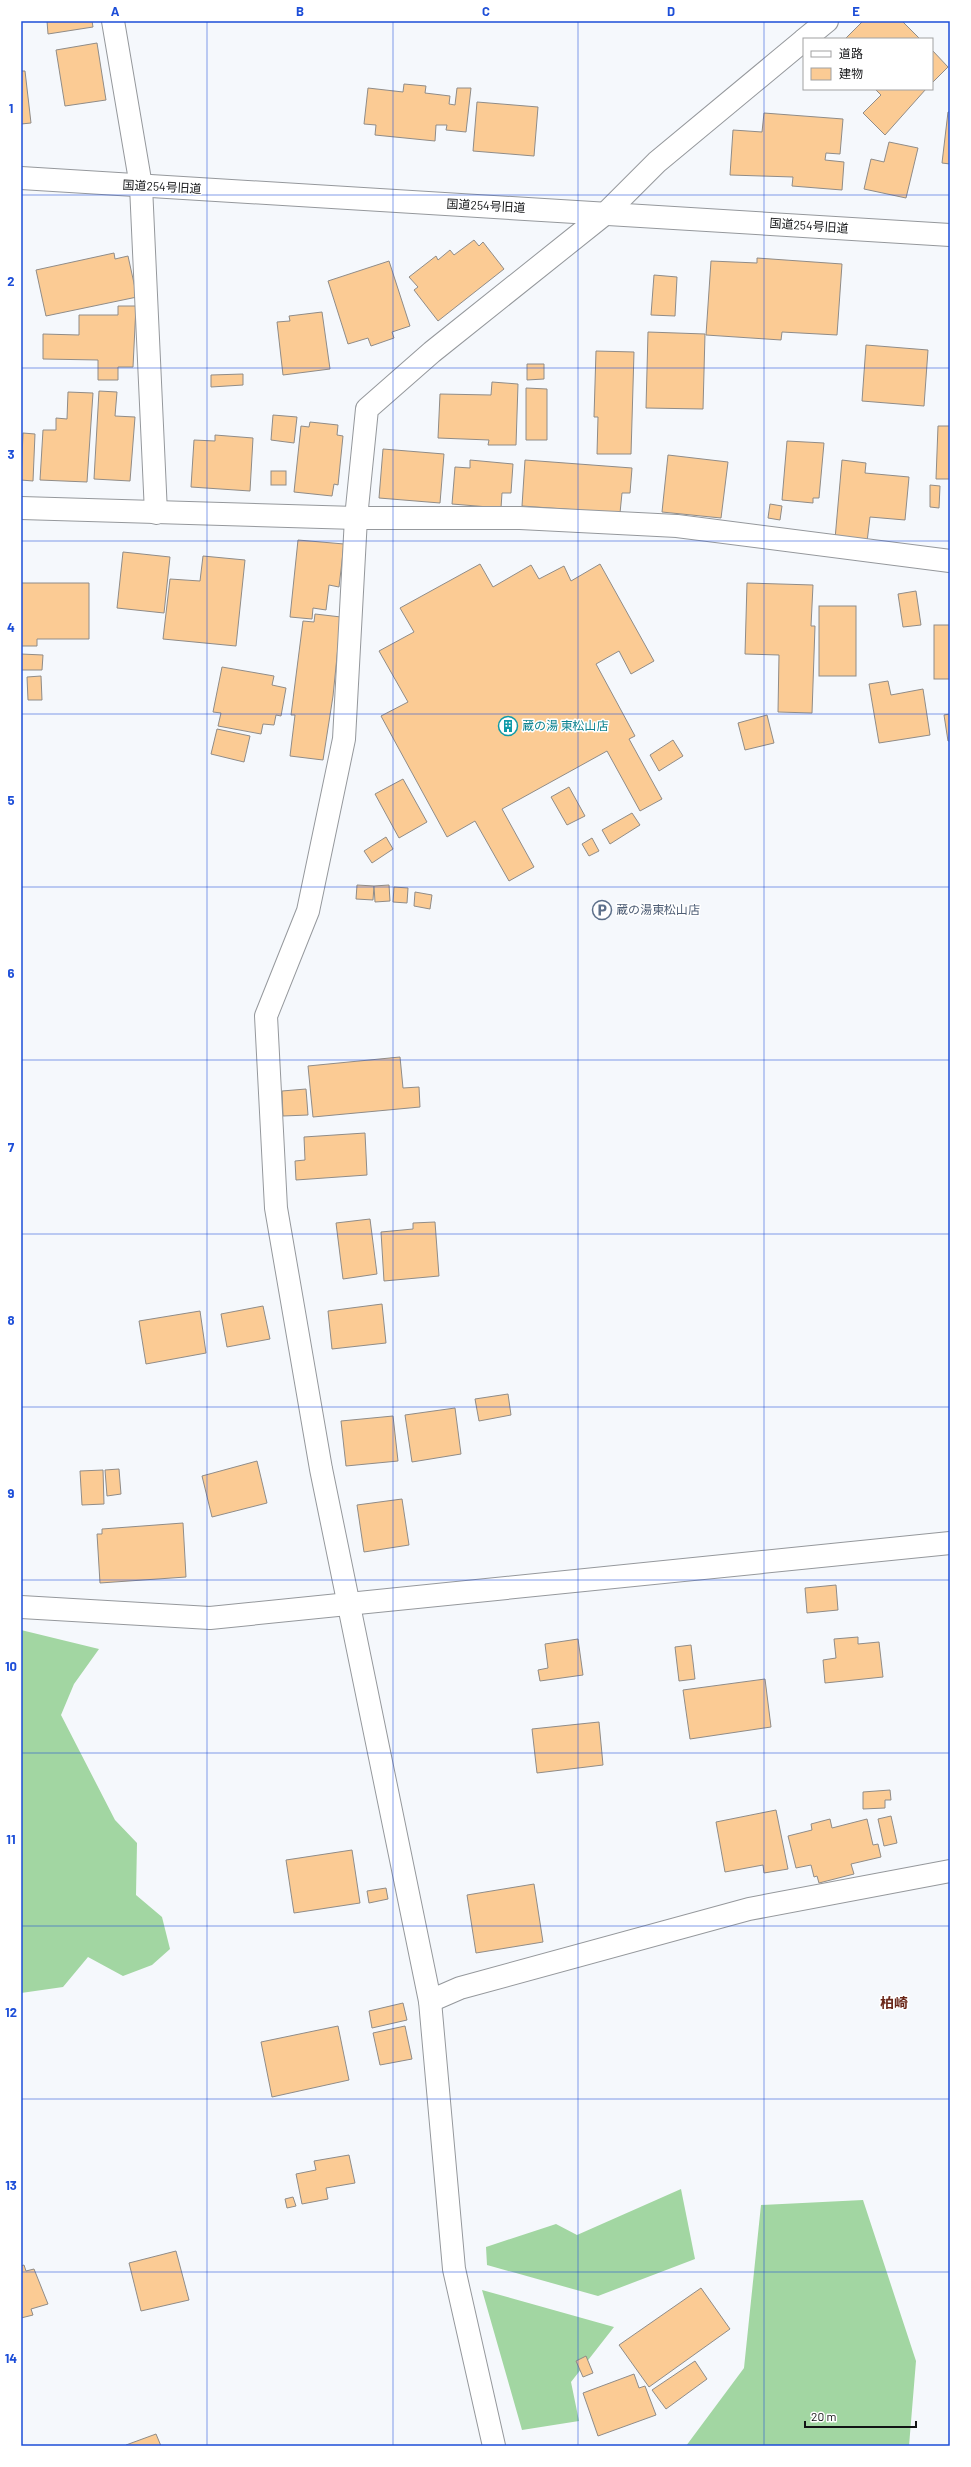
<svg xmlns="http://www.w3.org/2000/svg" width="971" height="2467" viewBox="0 0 971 2467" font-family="Barlow,'Noto Sans JP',sans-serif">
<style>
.forest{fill:#a2d6a2}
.building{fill:#fbcb94;stroke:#908c88}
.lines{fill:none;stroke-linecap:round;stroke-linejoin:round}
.minor-casing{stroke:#95989c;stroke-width:24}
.minor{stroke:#fff;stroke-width:22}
.grid{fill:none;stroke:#1d4ed8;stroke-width:1;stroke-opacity:0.55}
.labels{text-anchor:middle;stroke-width:3;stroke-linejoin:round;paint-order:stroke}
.street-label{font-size:12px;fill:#131416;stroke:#fff}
.culture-label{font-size:12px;fill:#0d838f;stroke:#fff;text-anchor:start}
.service-label{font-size:12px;fill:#4e5e75;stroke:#fff;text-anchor:start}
.quarter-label{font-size:14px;font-weight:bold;fill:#6a2719;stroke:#fff}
.neatline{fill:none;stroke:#1d4ed8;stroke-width:1.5}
.grid-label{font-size:13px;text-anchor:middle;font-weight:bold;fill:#1d4ed8}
</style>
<rect width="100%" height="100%" fill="#f5f8fc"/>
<g class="forest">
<polygon points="21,1630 99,1649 74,1684 61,1715 115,1820 137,1843 136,1895 162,1917 170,1949 152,1965 123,1976 88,1957 63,1987 21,1993"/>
<polygon points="681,2189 695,2259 598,2296 487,2265 486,2247 556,2224 577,2235"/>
<polygon points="863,2200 916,2361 909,2446 686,2446 744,2368 761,2205"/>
<polygon points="482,2290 614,2327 571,2382 579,2421 522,2430"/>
</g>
<g class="building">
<polygon points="47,21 92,21 93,27 48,34"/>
<polygon points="863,21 902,21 920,39 845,39"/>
<polygon points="97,43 106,100 65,106 56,50"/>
<polygon points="932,50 948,67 932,83"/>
<polygon points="21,71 25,71 31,123 21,124"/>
<polygon points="404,84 426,86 425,93 450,96 449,104 455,105 457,88 471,88 466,132 446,130 447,125 436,125 435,141 375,135 376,125 364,124 368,88 403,92"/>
<polygon points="875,89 926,89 885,135 863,113 881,95"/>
<polygon points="477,102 538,107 534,156 473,151"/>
<polygon points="948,112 950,112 950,164 942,163"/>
<polygon points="764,113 843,119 840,154 826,153 825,160 844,162 842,190 792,186 793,177 730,175 733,130 762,132"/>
<polygon points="889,142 918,148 906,198 864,189 871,159 884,162"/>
<polygon points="474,240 479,246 483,242 504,269 438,321 414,290 418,287 409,277 436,256 438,260 450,250 454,255"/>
<polygon points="114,253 115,259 128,256 137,297 46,316 36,270"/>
<polygon points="757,258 842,264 837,335 782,332 781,340 706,335 711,261 757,263"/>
<polygon points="389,261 410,326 392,332 394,338 371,346 368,338 348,344 328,281"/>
<polygon points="654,275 677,277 675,316 651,315"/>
<polygon points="118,306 136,306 133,367 118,367 118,380 98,380 98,360 43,359 43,334 79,335 79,315 118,315"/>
<polygon points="322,312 330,369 283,375 277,322 290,321 289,316"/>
<polygon points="648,332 705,334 703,409 646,408"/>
<polygon points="866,345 928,350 924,406 862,401"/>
<polygon points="596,351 634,352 631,454 597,454 598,417 594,417"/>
<polygon points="527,364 544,364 544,379 527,380"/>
<polygon points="243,374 243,385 211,387 211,375"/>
<polygon points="492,382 518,384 516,445 488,445 489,440 438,438 440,394 491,395"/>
<polygon points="526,388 547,389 547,440 526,440"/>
<polygon points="99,391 117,392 115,416 135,417 130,481 94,479"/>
<polygon points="68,392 93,393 87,482 40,480 43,430 56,430 56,418 67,419"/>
<polygon points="273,415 297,417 294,443 271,440"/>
<polygon points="310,422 338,425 337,435 343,436 338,485 334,484 332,496 294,492 301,426 309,427"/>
<polygon points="938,426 950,426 950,479 936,479"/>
<polygon points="23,433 35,434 33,481 21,480"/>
<polygon points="215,435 253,438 250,491 191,487 194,440 215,441"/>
<polygon points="787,441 824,443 819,498 813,498 813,503 782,500"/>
<polygon points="383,449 444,454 440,503 379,498"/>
<polygon points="668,455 728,462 721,518 662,512"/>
<polygon points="470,460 513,464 511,493 502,493 501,508 452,504 455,467 470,468"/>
<polygon points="525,460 632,468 630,493 622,493 620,513 522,506"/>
<polygon points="842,460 866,463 865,473 909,477 905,520 870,517 867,542 835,539"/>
<rect x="271" y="471" width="15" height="14"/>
<polygon points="930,485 940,486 939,508 930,507"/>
<polygon points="770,504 782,506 780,520 768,518"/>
<polygon points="298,540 344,544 339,587 329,585 326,610 313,608 312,619 290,617"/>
<polygon points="123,552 170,557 164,613 117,608"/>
<polygon points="203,556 245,560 236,646 163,639 170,579 200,581"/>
<polygon points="480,564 493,587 531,565 539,579 564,566 571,581 600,564 654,661 631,674 619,651 596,664 635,736 629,739 662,799 640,811 607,751 502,809 534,867 509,881 475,821 447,837 381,716 408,702 379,651 414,632 400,608"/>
<polygon points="21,583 89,583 89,639 37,639 37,646 21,646"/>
<polygon points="747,583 813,585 811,626 815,626 812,713 778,712 779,655 745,654"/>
<polygon points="916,591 921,625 903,627 898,594"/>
<rect x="819" y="606" width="37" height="70"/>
<polygon points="315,614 341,617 333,696 323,760 290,756 295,715 291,715 303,621 314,622"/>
<rect x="934" y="625" width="16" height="54"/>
<polygon points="21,654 43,655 42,670 21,670"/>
<polygon points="222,667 274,676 272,685 286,688 281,716 276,715 274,725 263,724 261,734 218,726 221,713 213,712"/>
<polygon points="41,676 42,700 28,700 27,677"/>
<polygon points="888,681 891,695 923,689 930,735 879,743 869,684"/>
<polygon points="950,714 950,741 948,741 944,715"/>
<polygon points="767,715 774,743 745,750 738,723"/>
<polygon points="217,729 250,736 244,762 211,754"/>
<polygon points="673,740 683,756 659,771 650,755"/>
<polygon points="403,779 427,822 399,838 375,794"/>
<polygon points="569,787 585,816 567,825 551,797"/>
<polygon points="632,813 640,825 610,844 602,830"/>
<polygon points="386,837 393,849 372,863 364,851"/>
<polygon points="592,838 599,851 589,856 582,844"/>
<polygon points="357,885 374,886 373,900 356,899"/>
<polygon points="389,885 390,901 375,902 374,886"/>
<polygon points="394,887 408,888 407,903 393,902"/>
<polygon points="415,892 432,895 430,909 414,906"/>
<polygon points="400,1057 403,1088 419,1087 420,1107 313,1117 308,1066"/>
<polygon points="306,1089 308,1115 283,1116 282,1091"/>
<polygon points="365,1133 367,1175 296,1180 295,1161 305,1160 304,1137"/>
<polygon points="370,1219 377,1274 343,1279 336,1223"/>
<polygon points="435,1222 439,1276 384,1281 381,1232 413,1229 413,1223"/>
<polygon points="382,1304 386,1343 332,1349 328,1311"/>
<polygon points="263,1306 270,1339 227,1347 221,1314"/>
<polygon points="200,1311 206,1353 146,1364 139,1321"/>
<polygon points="508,1394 511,1415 479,1421 475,1399"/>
<polygon points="455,1408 461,1454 412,1462 405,1415"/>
<polygon points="393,1416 398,1461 346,1466 341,1421"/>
<polygon points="257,1461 267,1503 212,1517 202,1476"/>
<polygon points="119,1469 121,1494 107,1496 105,1470"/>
<polygon points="103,1470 104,1504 82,1505 80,1471"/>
<polygon points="402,1499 409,1545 364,1552 357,1505"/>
<polygon points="183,1523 186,1577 100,1583 97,1534 102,1534 102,1529"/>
<polygon points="836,1585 838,1610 807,1613 805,1588"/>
<polygon points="858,1637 858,1644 879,1642 883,1677 825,1683 823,1660 836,1658 834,1639"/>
<polygon points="578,1639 583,1675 540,1681 538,1670 548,1668 545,1644"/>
<polygon points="691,1645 695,1679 679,1681 675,1647"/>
<polygon points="765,1679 771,1727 690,1739 683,1690"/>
<polygon points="599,1722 603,1765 537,1773 532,1729"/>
<polygon points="890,1790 891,1800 885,1800 885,1808 863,1809 863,1792"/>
<polygon points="776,1810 788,1869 764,1873 763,1865 725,1872 716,1822"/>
<polygon points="891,1816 897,1843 884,1846 878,1819"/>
<polygon points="830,1819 832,1828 867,1819 873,1845 878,1844 881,1857 851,1864 854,1874 819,1883 817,1876 814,1877 811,1865 796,1868 788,1836 812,1830 811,1824"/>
<polygon points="352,1850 360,1903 294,1913 286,1860"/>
<polygon points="534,1884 543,1942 476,1953 467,1895"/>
<polygon points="386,1888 388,1899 369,1903 367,1891"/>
<polygon points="403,2003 407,2020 372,2028 369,2011"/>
<polygon points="338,2026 349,2080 272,2097 261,2042"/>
<polygon points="405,2026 412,2059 380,2065 373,2033"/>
<polygon points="349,2155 355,2183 326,2188 328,2199 302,2204 296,2174 316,2170 314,2161"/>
<polygon points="293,2197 296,2206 287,2208 285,2199"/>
<polygon points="176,2251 189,2300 141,2311 129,2263"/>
<polygon points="24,2265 26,2271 34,2269 48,2304 31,2309 33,2315 21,2318 21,2266"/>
<polygon points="701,2288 730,2329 649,2387 619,2345"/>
<polygon points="586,2356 593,2373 583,2377 576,2361"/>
<polygon points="695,2361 707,2379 666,2409 652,2390"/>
<polygon points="634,2374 639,2388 645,2386 656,2415 598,2436 583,2393"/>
<polygon points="156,2434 161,2446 126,2446 126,2445"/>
</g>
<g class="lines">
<g class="minor-casing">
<g id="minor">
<polyline points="113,21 141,186 156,513"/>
<polyline points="805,39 827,21"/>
<polyline points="21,178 950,235"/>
<polyline points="21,508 356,518 520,518 677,526 950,561"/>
<polyline points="21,1607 210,1618 950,1543"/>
<polyline points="430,2001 460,1988 749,1909 950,1871"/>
<polyline points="494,2446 454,2269 430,2001 321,1469 276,1208 266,1016 308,911 344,739 356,518 367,409 432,352 606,213 657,162 804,40"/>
</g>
</g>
<use href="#minor" class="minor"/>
</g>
<path class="grid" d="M207,21V2446M393,21V2446M578,21V2446M764,21V2446M21,195H950M21,368H950M21,541H950M21,714H950M21,887H950M21,1060H950M21,1234H950M21,1407H950M21,1580H950M21,1753H950M21,1926H950M21,2099H950M21,2272H950"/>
<defs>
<g id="building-ring" transform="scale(1)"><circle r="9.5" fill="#fff" stroke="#0f9aa8" stroke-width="1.5"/><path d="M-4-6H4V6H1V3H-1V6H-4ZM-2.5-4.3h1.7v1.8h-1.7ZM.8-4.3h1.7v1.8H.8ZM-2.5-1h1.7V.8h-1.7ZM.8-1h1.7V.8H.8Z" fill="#0f9aa8"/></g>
<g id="parking-ring" transform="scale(1)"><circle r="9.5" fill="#fff" stroke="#5c6f8a" stroke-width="1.5"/><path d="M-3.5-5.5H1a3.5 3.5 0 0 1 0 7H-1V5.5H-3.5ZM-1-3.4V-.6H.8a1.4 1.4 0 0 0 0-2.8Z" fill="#5c6f8a"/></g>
</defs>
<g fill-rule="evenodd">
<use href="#building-ring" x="508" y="726"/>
<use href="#parking-ring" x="602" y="910"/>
</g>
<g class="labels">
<g class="street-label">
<text transform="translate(162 187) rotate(3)" y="4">国道254号旧道</text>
<text transform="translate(486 206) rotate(3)" y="4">国道254号旧道</text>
<text transform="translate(809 226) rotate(4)" y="4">国道254号旧道</text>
</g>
<g class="culture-label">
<text x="522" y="730">蔵の湯 東松山店</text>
</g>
<g class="service-label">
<text x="616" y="914">蔵の湯東松山店</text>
</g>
<g class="quarter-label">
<text x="894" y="2008">柏崎</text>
</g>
</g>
<rect width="971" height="2467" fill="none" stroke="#ffffff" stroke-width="44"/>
<rect x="803" y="38" width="130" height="52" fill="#ffffff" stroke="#a1a1a2"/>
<rect x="811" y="51" width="20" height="6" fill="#ffffff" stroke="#a1a1a2"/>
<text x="839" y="58" font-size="12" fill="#131416">道路</text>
<rect x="811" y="68" width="20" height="12" fill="#fbcb94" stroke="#a1a1a2"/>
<text x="839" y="78" font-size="12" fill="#131416">建物</text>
<path d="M805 2421v6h111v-6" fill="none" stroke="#131416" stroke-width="2"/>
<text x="811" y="2421" font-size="12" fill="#131416" stroke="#ffffff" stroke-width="3" paint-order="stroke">20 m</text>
<rect x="22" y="22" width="927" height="2423" class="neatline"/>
<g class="grid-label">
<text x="115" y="16">A</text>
<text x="300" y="16">B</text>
<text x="486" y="16">C</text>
<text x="671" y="16">D</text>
<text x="856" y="16">E</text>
<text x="11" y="113">1</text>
<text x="11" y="286">2</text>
<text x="11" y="459">3</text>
<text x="11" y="632">4</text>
<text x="11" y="805">5</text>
<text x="11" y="978">6</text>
<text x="11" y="1152">7</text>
<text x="11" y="1325">8</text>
<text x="11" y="1498">9</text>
<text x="11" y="1671">10</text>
<text x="11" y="1844">11</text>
<text x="11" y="2017">12</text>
<text x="11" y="2190">13</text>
<text x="11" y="2363">14</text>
</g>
</svg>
